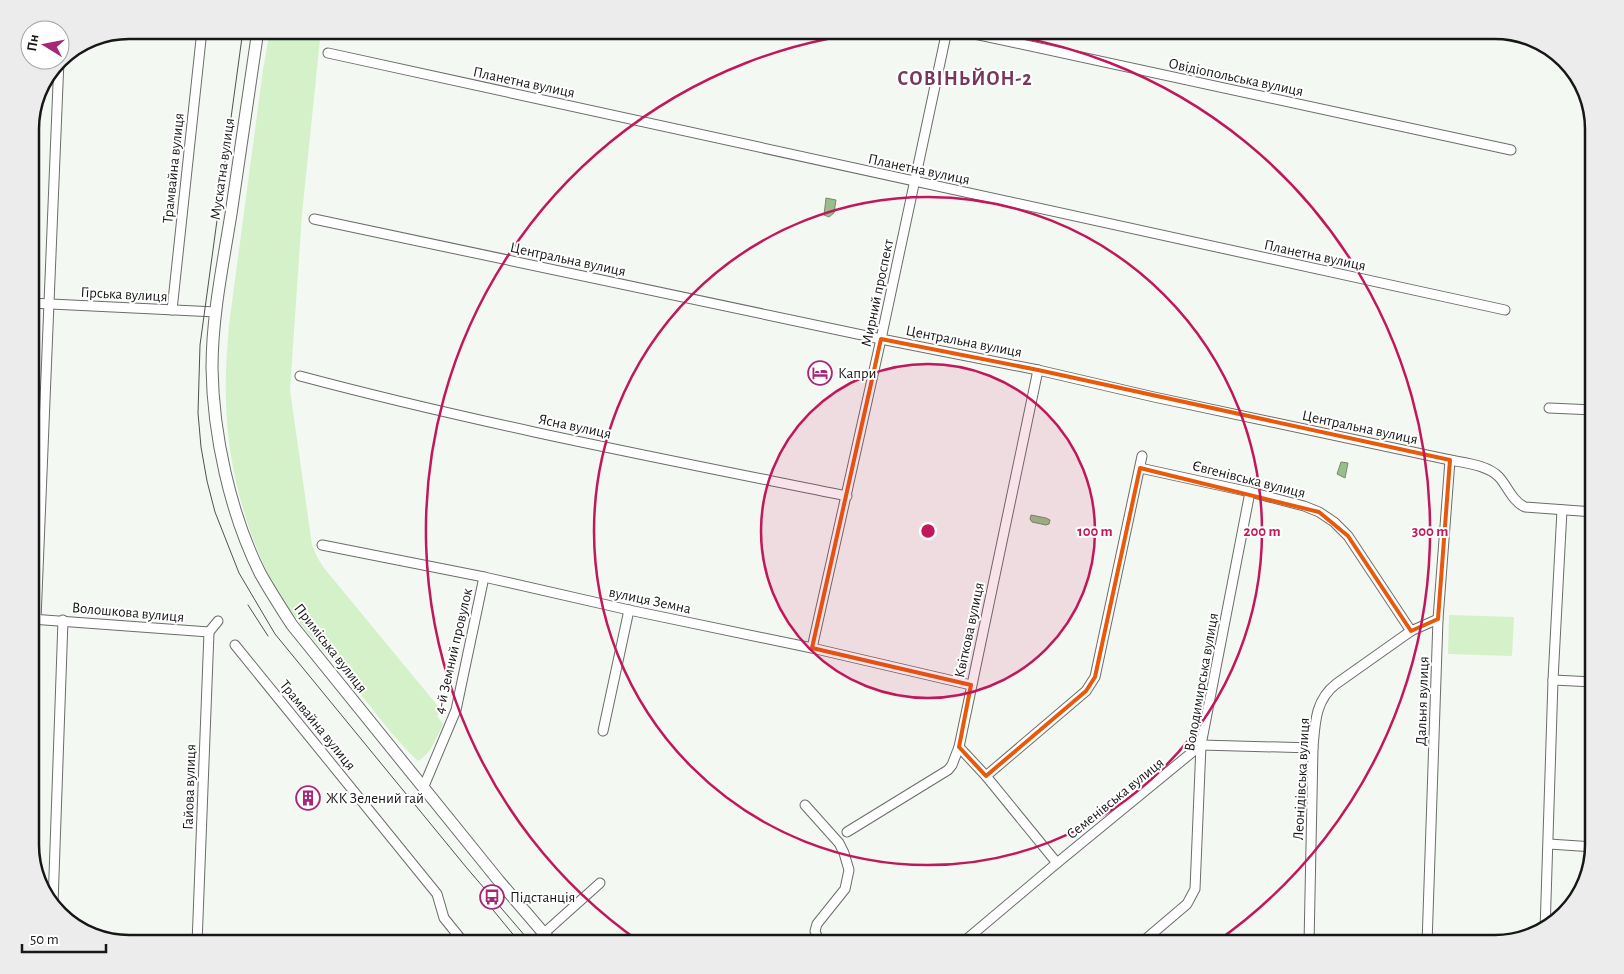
<svg xmlns="http://www.w3.org/2000/svg" width="1624" height="974" viewBox="0 0 1624 974" font-family="'Alegreya Sans',sans-serif">
<style>
.green{fill:#d4f1c9}
.water{fill:#99be8b;stroke:#728c68}
.lines{fill:none;stroke-linecap:round;stroke-linejoin:round}
.minor-casing{stroke:#6a6d69;stroke-width:11}
.tertiary-casing{stroke:#6a6d69;stroke-width:13}
.minor{stroke:#fff;stroke-width:9}
.tertiary{stroke:#fff;stroke-width:11}
.tram{stroke:#505250;stroke-width:1}
.marked{fill:none;stroke:#e8590c;stroke-width:4;stroke-linejoin:round}
.ring{fill:none;stroke:#c2185b;stroke-width:2.5}
.labels{text-anchor:middle;stroke-width:4;stroke-linejoin:round;paint-order:stroke}
.street-label{font-size:15px;fill:#161716;stroke:#fff}
.poi-label{font-size:15px;fill:#161716;stroke:#fff;text-anchor:start}
.district-label{font-size:20px;font-weight:bold;letter-spacing:1px;fill:#77375b;stroke:#fff}
.rim{fill:none;stroke:#161716;stroke-width:2.5}
.centre{fill:#c2185b;stroke:#fff;stroke-width:2.5}
.ring-label{font-size:15px;text-anchor:middle;font-weight:bold;fill:#c2185b;stroke:#fff;stroke-width:4;stroke-linejoin:round;paint-order:stroke}
</style>
<rect width="100%" height="100%" fill="#f4f8f3"/>
<g class="green">
<path d="M270,30H321L302,214L290,390L312,545L317,557L324,568L442,711L437,716L443,724C437,737 431,754 418,761C392,737 372,707 349,680C327,653 298,625 280,596C247,540 227,465 226,400C225,375 227,350 229,325L263,70Z"/>
<polygon points="1449,615 1514,617 1512,656 1448,654"/>
</g>
<g class="water">
<polygon points="826,198 836,200 834,213 829,217 824,215"/>
<polygon points="1341,462 1348,463 1345,478 1337,474"/>
<polygon points="1031,515 1046,518 1050,520 1049,524 1046,525 1032,522 1030,519"/>
</g>
<g class="lines">
<g class="minor-casing">
<g id="minor">
<polyline points="956,30 1511,150"/>
<polyline points="328,53 1505,310"/>
<path d="M314,219L881,339L1038,370L1154,397L1450,460C1465,463 1488,465 1499,477C1508,487 1512,501 1525,507L1594,512"/>
<polyline points="30,303 216,312"/>
<polyline points="172,310 202,30"/>
<polyline points="1038,370 959,747 986,776 1057,863"/>
<path d="M300,376C480,424 664,459 847,496"/>
<polyline points="1549,408 1594,410"/>
<polyline points="1140,468 1250,492 1304,506 1319,512 1334,522 1348,536 1411,631"/>
<polyline points="322,545 484,577 629,610 812,648 971,685"/>
<polyline points="31,619 209,632 218,621"/>
<polyline points="36,619 59,60"/>
<polyline points="235,645 437,894 444,918 465,944"/>
<polyline points="812,648 881,339 947,30"/>
<polyline points="1553,680 1594,682"/>
<polyline points="603,731 629,610"/>
<polyline points="986,776 1086,691 1095,677 1142,456"/>
<polyline points="424,786 456,710 484,577"/>
<polyline points="805,805 839,843 844,853 849,870 845,889 817,924 815,931 820,944"/>
<polyline points="847,832 948,770 952,765 959,747"/>
<polyline points="1549,844 1594,847"/>
<polyline points="53,904 63,620"/>
<polyline points="1545,931 1553,680 1562,510"/>
<polyline points="197,944 209,632"/>
<polyline points="532,944 600,883"/>
<polyline points="961,944 1057,863 1201,745 1313,748"/>
<polyline points="1140,944 1187,904 1195,889 1201,745 1250,492"/>
<path d="M1309,944L1313,748C1315,724 1315,700 1336,684L1411,631L1438,619"/>
<polyline points="1427,944 1438,619 1450,460"/>
</g>
</g>
<g class="tertiary-casing">
<path id="tertiary" d="M258,30C249,91 240,152 231,214C223,264 212,316 212,368C213,434 230,513 260,573C270,591 281,608 292,625L499,881L553,944"/>
</g>
<use href="#minor" class="minor"/>
<use href="#tertiary" class="tertiary"/>
<g class="tram">
<polyline points="243,30 200,345 198,413 201,447 207,481 215,512 239,573 275,634 466,867 532,944"/>
<polyline points="248,605 268,636"/>
<polyline points="493,910 521,944"/>
</g>
</g>
<path class="marked" d="M881,339L1038,370L1450,460L1438,619L1411,631L1348,536L1319,512L1140,468L1095,677L1086,691L986,776L959,747L971,685L812,648Z"/>
<circle cx="928" cy="531" r="167" fill="#c2185b" fill-opacity=".12"/>
<g class="ring">
<circle cx="928" cy="531" r="167"/>
<circle cx="928" cy="531" r="334"/>
<path d="M640 942A502 502 0 0 1 893 30M963 30A502 502 0 0 1 1216 942"/>
</g>
<defs>
<g id="hotel-ring" transform="scale(1.25)"><circle r="9.5" fill="#fff" stroke="#a62677" stroke-width="1.5"/><path d="M-6-4.5h1.5V1H6V5H4.5V3h-9V5H-6ZM-4 0a1.8 1.8 0 1 1 3.6 0ZM.5 0V-2.5h3Q6-2.5 6 0Z" fill="#a62677"/></g>
<g id="building-ring" transform="scale(1.25)"><circle r="9.5" fill="#fff" stroke="#a62677" stroke-width="1.5"/><path d="M-4-6H4V6H1V3H-1V6H-4ZM-2.5-4.3h1.7v1.8h-1.7ZM.8-4.3h1.7v1.8H.8ZM-2.5-1h1.7V.8h-1.7ZM.8-1h1.7V.8H.8Z" fill="#a62677"/></g>
<g id="bus-ring" transform="scale(1.25)"><circle r="9.5" fill="#fff" stroke="#a62677" stroke-width="1.5"/><path d="M-5-6H5V4H4V6H2V4H-2V6H-4V4H-5ZM-3.5-4V0h7V-4ZM-3.5 1.2v1.5H-2V1.2ZM2 1.2v1.5H3.5V1.2Z" fill="#a62677"/></g>
</defs>
<g fill-rule="evenodd">
<use href="#hotel-ring" x="820" y="373"/>
<use href="#building-ring" x="308" y="798"/>
<use href="#bus-ring" x="492" y="897"/>
</g>
<g class="labels">
<g class="street-label">
<text transform="translate(1236 77) rotate(12)" y="5">Овідіопольська вулиця</text>
<text transform="translate(524 82) rotate(12)" y="5">Планетна вулиця</text>
<text transform="translate(173 168) rotate(-84)" y="5">Трамвайна вулиця</text>
<text transform="translate(222 169) rotate(-82)" y="5">Мускатна вулиця</text>
<text transform="translate(919 169) rotate(12)" y="5">Планетна вулиця</text>
<text transform="translate(1315 255) rotate(12)" y="5">Планетна вулиця</text>
<text transform="translate(568 259) rotate(12)" y="5">Центральна вулиця</text>
<text transform="translate(877 293) rotate(-78)" y="5">Мирний проспект</text>
<text transform="translate(124 294) rotate(3)" y="5">Гірська вулиця</text>
<text transform="translate(964 341) rotate(11)" y="5">Центральна вулиця</text>
<text transform="translate(575 426) rotate(12)" y="5">Ясна вулиця</text>
<text transform="translate(1360 427) rotate(12)" y="5">Центральна вулиця</text>
<text transform="translate(1249 479) rotate(14)" y="5">Євгенівська вулиця</text>
<text transform="translate(650 600) rotate(12)" y="5">вулиця Земна</text>
<text transform="translate(128 612) rotate(5)" y="5">Волошкова вулиця</text>
<text transform="translate(969 630) rotate(-78)" y="5">Квіткова вулиця</text>
<text transform="translate(331 648) rotate(52)" y="5">Приміська вулиця</text>
<text transform="translate(453 651) rotate(-77)" y="5">4-й Земний провулок</text>
<text transform="translate(1201 682) rotate(-80)" y="5">Володимирська вулиця</text>
<text transform="translate(1422 701) rotate(-88)" y="5">Дальня вулиця</text>
<text transform="translate(318 725) rotate(51)" y="5">Трамвайна вулиця</text>
<text transform="translate(1301 779) rotate(-87)" y="5">Леонідівська вулиця</text>
<text transform="translate(189 787) rotate(-88)" y="5">Гайова вулиця</text>
<text transform="translate(1115 798) rotate(-39)" y="5">Семенівська вулиця</text>
</g>
<g class="poi-label">
<text x="838" y="378">Капри</text>
<text x="326" y="803">ЖК Зелений гай</text>
<text x="510" y="902">Підстанція</text>
</g>
<g class="district-label">
<text x="965" y="85">СОВІНЬЙОН-2</text>
</g>
</g>
<path d="M0 0H1624V974H0ZM129 39H1495A90 90 0 0 1 1585 129V845A90 90 0 0 1 1495 935H129A90 90 0 0 1 39 845V129A90 90 0 0 1 129 39Z" fill="#ececec" fill-rule="evenodd"/>
<path class="rim" d="M129 39H1495A90 90 0 0 1 1585 129V845A90 90 0 0 1 1495 935H129A90 90 0 0 1 39 845V129A90 90 0 0 1 129 39Z"/>
<circle cx="928" cy="531" r="8" class="centre"/>
<g class="ring-label">
<text x="1095" y="536">100 m</text>
<text x="1262" y="536">200 m</text>
<text x="1430" y="536">300 m</text>
</g>
<g transform="translate(45 45) rotate(280)"><circle r="24" fill="#ffffff" stroke="#a2a2a2"/>
<path d="M0-4L9 19L0 12L-9 19Z" fill="#a62677"/>
<text y="-8" font-size="14" font-weight="bold" text-anchor="middle" fill="#161716">Пн</text>
</g>
<path d="M22 944v8h84v-8" fill="none" stroke="#161716" stroke-width="2.5"/>
<text x="30" y="944" font-size="15" fill="#161716" stroke="#ffffff" stroke-width="4" paint-order="stroke">50 m</text>
</svg>
